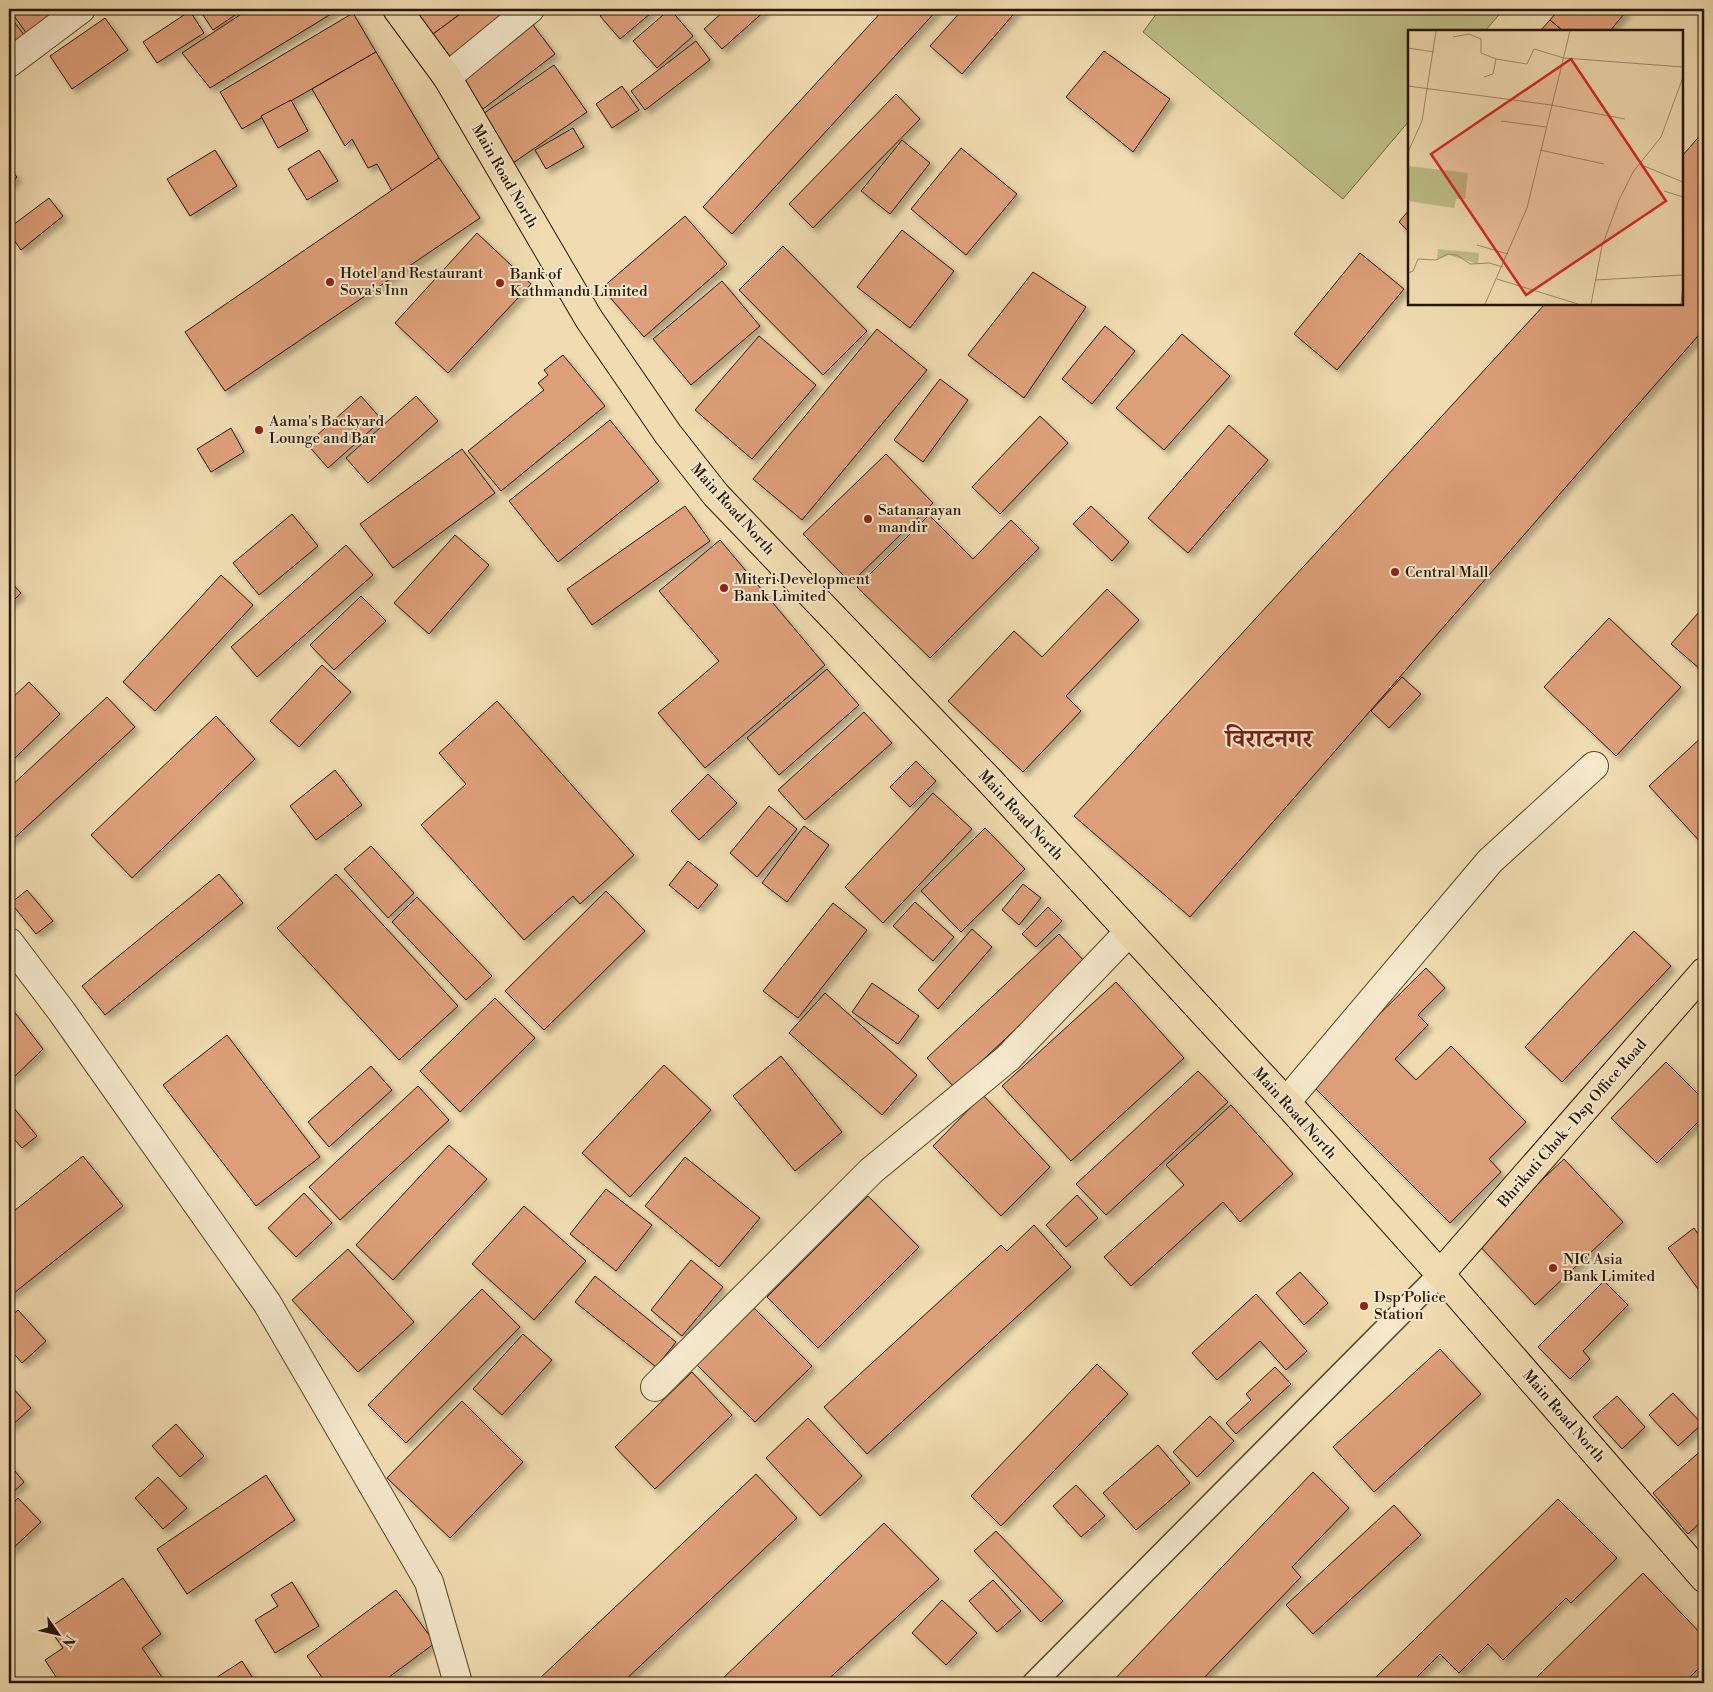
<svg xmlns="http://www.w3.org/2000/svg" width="1713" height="1692" viewBox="0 0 1713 1692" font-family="'Libre Bodoni','Noto Serif Devanagari',serif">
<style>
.green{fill:#bebf88;stroke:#726a44}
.building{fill:#dd9f7a;stroke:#271500;filter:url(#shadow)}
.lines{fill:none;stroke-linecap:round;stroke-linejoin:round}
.service-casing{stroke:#59472c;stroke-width:25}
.minor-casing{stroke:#59472c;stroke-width:30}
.primary-casing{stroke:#271500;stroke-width:30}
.service{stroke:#f5e8cc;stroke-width:22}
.minor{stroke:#f5e8cc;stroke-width:28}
.primary{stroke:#f0dcb0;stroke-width:28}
.poi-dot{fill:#8f2418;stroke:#f5e8cc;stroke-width:2}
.labels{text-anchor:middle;stroke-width:4;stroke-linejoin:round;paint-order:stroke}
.street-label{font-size:15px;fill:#271500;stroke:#f5e8cc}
.poi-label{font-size:15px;fill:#271500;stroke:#f5e8cc;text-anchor:start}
.town-label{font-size:25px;font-weight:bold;fill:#7a1f14;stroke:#f5e8cc}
.inset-road{fill:none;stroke:#a08c6a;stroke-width:1}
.view{fill:#d62828;fill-opacity:0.15;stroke:#d62828;stroke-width:2.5}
.inset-edge{fill:none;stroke:#271500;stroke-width:2.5}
</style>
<defs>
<filter id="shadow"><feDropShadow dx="4.5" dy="4.5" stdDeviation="2.5" flood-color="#0004"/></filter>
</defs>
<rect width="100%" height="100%" fill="#f0dcb0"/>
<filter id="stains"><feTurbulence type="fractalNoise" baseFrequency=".004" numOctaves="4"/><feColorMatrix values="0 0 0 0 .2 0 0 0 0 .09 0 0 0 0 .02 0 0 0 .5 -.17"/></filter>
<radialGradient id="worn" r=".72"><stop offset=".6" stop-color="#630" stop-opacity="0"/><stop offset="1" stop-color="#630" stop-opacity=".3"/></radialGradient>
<polygon class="green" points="1160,9 1504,9 1485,31 1409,31 1409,121 1343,199 1143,32"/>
<g class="building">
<polygon points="9,9 52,9 60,19 32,41"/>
<polygon points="199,9 244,9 213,30"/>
<polygon points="249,9 335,9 336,11 210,88 182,53"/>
<polygon points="414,9 467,9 429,37"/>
<polygon points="467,9 521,9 555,54 483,109 429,37"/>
<polygon points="609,9 656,9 620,39 600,16"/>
<polygon points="670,9 693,36 657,68 633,41"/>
<polygon points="726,9 767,9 722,49 704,29"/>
<polygon points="884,9 938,9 732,234 703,207"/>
<polygon points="963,9 1018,9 962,74 930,46"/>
<polygon points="1559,9 1628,9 1610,31 1563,31 1550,20"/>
<polygon points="190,11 204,33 157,63 143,42"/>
<polygon points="353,13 376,52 242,129 220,92"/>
<polygon points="9,15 27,39 9,53"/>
<polygon points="105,18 128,50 72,89 50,56"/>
<polygon points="1550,20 1563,31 1540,31"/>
<polygon points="696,41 710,60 645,110 631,91"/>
<polygon points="1104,51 1170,99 1133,152 1066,97"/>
<polygon points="376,52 439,158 392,191 377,164 368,168 352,139 345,146 312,89"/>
<polygon points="554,65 587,112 513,163 480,116"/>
<polygon points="622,86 639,110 612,128 596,104"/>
<polygon points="896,94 920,119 813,228 789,204"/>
<polygon points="291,100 308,131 278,148 261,116"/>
<polygon points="573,128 584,147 546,169 535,150"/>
<polygon points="1704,131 1704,329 1190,917 1074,816 1545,304 1682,304 1682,156"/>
<polygon points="902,140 930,163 890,214 861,191"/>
<polygon points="961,148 1017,194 966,255 911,209"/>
<polygon points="215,150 237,186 190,216 167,179"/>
<polygon points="319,150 338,181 307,200 288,169"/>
<polygon points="439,158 480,218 225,391 185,332"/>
<polygon points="9,168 17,177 9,186"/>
<polygon points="49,198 63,216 21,250 9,233 9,228"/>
<polygon points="1409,210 1409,232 1399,222"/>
<polygon points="685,216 727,264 644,337 602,288"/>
<polygon points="902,230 954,271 910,328 857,287"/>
<polygon points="477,233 531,284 448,373 395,323"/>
<polygon points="783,246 867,331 823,375 739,290"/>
<polygon points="1360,253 1404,289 1337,370 1294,334"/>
<polygon points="1033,272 1086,307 1024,398 968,355"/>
<polygon points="722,281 760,326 691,385 653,339"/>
<polygon points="1105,326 1135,351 1092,404 1062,379"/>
<polygon points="877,329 927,370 802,520 753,479"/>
<polygon points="1182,334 1230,376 1164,450 1116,408"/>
<polygon points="759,336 816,385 752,459 695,410"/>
<polygon points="563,355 605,406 501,491 468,451 544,390 538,383 548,375 544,370"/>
<polygon points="940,379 968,400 923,462 894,440"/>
<polygon points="361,396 382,420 328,468 307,444"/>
<polygon points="416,396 438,421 368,483 346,458"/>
<polygon points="1040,416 1068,443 1000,514 972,487"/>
<polygon points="610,420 659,481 558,562 509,501"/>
<polygon points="1229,425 1268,460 1188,553 1148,518"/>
<polygon points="231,428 244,452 211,472 197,449"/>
<polygon points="462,449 495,493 393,568 360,524"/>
<polygon points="886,454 933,503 851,583 803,534"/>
<polygon points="685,506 710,541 592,625 567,589"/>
<polygon points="1091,506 1129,542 1112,561 1073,524"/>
<polygon points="292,514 318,546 259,595 233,563"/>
<polygon points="929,515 973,559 1011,520 1039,548 930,658 857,587"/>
<polygon points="455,535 489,565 429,634 394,603"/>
<polygon points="720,540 825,665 705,768 658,713 719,661 659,591"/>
<polygon points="346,545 373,575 257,677 231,647"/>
<polygon points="221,575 253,605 155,711 123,682"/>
<polygon points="9,580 21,593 9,605"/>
<polygon points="1107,589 1139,620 1066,696 1081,711 1023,772 948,701 1014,631 1042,657"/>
<polygon points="361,596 386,621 334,670 310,645"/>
<polygon points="1699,612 1704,617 1704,664 1700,669 1671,644"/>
<polygon points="1609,618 1681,687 1616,756 1544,687"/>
<polygon points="322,665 351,692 299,747 270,721"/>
<polygon points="827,669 859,705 779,775 747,738"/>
<polygon points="1402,677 1421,694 1389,728 1371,711"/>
<polygon points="29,682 60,714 15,758 9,752 9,701"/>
<polygon points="107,697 135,727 9,843 9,788"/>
<polygon points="497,701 634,855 580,904 573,896 524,940 421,825 466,784 439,753"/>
<polygon points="864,712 892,743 805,820 778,790"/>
<polygon points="216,716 255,759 132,878 91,835"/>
<polygon points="1704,735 1704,846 1649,786"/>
<polygon points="916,761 936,781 910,807 890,787"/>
<polygon points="335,770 362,805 316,840 290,806"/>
<polygon points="708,774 737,803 699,840 671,811"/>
<polygon points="933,793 972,829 883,923 845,887"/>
<polygon points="769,806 797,829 757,877 730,853"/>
<polygon points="804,826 829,845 787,902 762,883"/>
<polygon points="985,828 1025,869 961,932 921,891"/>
<polygon points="371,846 414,893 388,918 344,869"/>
<polygon points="688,861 718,885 698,909 669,885"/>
<polygon points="219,874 243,903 105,1015 82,986"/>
<polygon points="336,874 458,1006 399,1060 277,928"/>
<polygon points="1023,884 1041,898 1019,925 1002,910"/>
<polygon points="27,890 53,921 36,934 11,903"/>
<polygon points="606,891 645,931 544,1030 505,991"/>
<polygon points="417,897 492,976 466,1000 392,922"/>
<polygon points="915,902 954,937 933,961 893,926"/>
<polygon points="833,903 867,930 798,1018 763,991"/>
<polygon points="1048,907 1062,921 1036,947 1022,934"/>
<polygon points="972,929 992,947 938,1009 918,990"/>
<polygon points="1634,931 1671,966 1562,1082 1525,1047"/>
<polygon points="1059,934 1086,963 954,1087 927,1058"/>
<polygon points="1426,968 1445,988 1418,1015 1428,1025 1395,1059 1416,1080 1451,1046 1526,1122 1489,1159 1501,1172 1450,1223 1310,1083"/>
<polygon points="1116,982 1184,1058 1071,1161 1002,1086"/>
<polygon points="872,983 919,1016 898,1044 852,1012"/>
<polygon points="825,993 917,1075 882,1115 789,1033"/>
<polygon points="495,998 535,1038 460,1112 420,1071"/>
<polygon points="9,1005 43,1049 9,1082"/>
<polygon points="227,1035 320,1157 256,1206 163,1085"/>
<polygon points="781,1056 842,1132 795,1171 733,1096"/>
<polygon points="1666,1062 1704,1100 1704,1116 1657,1163 1611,1118"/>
<polygon points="664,1065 711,1110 630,1197 582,1153"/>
<polygon points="371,1066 392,1090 329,1147 308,1122"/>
<polygon points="1198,1071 1228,1102 1106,1215 1076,1184"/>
<polygon points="418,1086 449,1120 340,1220 309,1187"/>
<polygon points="983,1095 1050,1167 1001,1216 933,1146"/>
<polygon points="1231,1105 1293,1174 1240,1222 1223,1202 1131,1286 1104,1257 1184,1185 1166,1165"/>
<polygon points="13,1107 37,1136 22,1148 9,1133 9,1110"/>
<polygon points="449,1145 487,1179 393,1280 356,1245"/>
<polygon points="83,1156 123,1206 9,1297 9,1215"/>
<polygon points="685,1157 760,1218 719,1267 645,1206"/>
<polygon points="1564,1159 1623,1222 1535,1305 1476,1242"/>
<polygon points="606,1189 652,1225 616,1271 570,1234"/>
<polygon points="304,1193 332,1223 296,1257 268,1228"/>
<polygon points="1077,1195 1098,1218 1066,1247 1046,1225"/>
<polygon points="868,1196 919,1247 818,1348 767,1297"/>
<polygon points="524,1206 586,1261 534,1320 472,1264"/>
<polygon points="1034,1225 1071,1267 867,1454 824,1407 1001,1245 1007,1251"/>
<polygon points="1694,1228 1704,1243 1704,1297 1668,1248"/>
<polygon points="348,1249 414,1322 358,1372 292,1300"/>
<polygon points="691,1260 723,1287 682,1336 651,1310"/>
<polygon points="1300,1272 1328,1303 1304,1325 1276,1293"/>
<polygon points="595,1276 676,1342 656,1367 575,1302"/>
<polygon points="1604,1281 1628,1305 1583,1351 1590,1359 1570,1379 1538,1347"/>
<polygon points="482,1289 520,1327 406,1443 368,1405"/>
<polygon points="1256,1294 1307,1351 1286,1370 1260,1341 1217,1380 1192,1353"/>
<polygon points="752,1306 812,1366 755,1422 695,1363"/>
<polygon points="18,1310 46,1341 22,1363 9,1348 9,1318"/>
<polygon points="523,1334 552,1360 502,1415 473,1389"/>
<polygon points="1440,1349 1481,1394 1374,1492 1333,1447"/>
<polygon points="1097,1364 1128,1394 1001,1526 971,1496"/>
<polygon points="1275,1367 1291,1384 1236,1434 1226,1423 1251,1400 1246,1394"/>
<polygon points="692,1372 732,1415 655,1489 615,1447"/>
<polygon points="9,1384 31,1408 9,1428"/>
<polygon points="1673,1393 1702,1424 1678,1446 1649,1415"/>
<polygon points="1617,1396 1645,1427 1622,1449 1593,1417"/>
<polygon points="462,1401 523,1462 450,1538 387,1478"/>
<polygon points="1210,1416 1234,1441 1197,1477 1173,1452"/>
<polygon points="808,1418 862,1476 820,1516 766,1458"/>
<polygon points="176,1424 204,1456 180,1477 152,1446"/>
<polygon points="1158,1445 1190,1483 1136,1530 1103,1493"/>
<polygon points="1704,1448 1704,1519 1688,1534 1653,1493"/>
<polygon points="9,1464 24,1482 9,1496"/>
<polygon points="1313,1472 1349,1508 1292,1567 1301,1577 1199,1683 1111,1683"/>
<polygon points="756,1474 797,1518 622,1683 542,1683 538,1680"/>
<polygon points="266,1475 295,1520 187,1594 157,1549"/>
<polygon points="158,1477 187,1508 163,1529 135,1498"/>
<polygon points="1076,1485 1105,1516 1081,1537 1053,1506"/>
<polygon points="18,1498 41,1522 9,1552 9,1507"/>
<polygon points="1558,1499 1617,1558 1571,1603 1566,1598 1503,1660 1488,1644 1459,1673 1440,1654 1411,1683 1370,1683"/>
<polygon points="1394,1505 1421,1535 1313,1634 1286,1605"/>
<polygon points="884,1523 939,1579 824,1683 718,1683"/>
<polygon points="996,1531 1063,1601 1041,1622 974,1551"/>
<polygon points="1643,1573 1704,1637 1704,1663 1684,1683 1541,1683 1536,1678"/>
<polygon points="123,1578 161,1634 142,1648 166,1683 60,1683 45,1660 63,1648 49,1628"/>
<polygon points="993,1580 1021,1611 997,1632 969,1601"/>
<polygon points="292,1582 319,1626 275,1653 255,1620 278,1606 271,1595"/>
<polygon points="396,1590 435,1643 381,1683 326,1683 307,1656"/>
<polygon points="942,1600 977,1633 946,1665 912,1633"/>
<polygon points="242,1661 256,1683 208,1683"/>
</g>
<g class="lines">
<g class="service-casing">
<polyline id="service" points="1034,1683 1440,1274"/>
</g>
<g class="minor-casing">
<g id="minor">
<polyline points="9,63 81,9"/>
<polyline points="447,77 530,9"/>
<polyline points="9,942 62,1012 267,1303 429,1582 458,1683"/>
<polyline points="1286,1102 1490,861 1594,766"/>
<polyline points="655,1387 871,1171 1008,1058 1128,933"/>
</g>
</g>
<g class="primary-casing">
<g id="primary">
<polyline points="397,9 447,77 589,319 668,434 716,495 990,781 1286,1102 1440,1274 1704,1578"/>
<polyline points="1440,1274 1704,972"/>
</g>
</g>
<use href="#service" class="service"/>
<use href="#minor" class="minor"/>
<use href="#primary" class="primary"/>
</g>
<g class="poi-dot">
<circle cx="330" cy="282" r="5"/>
<circle cx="500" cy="283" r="5"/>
<circle cx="259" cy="430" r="5"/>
<circle cx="868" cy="519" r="5"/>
<circle cx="1395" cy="572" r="5"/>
<circle cx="724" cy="588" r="5"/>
<circle cx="1553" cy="1268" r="5"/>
<circle cx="1364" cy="1306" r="5"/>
</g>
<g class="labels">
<g class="street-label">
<text transform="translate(505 176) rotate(60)" y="5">Main Road North</text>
<text transform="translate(733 509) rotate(48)" y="5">Main Road North</text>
<text transform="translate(1021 815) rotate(47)" y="5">Main Road North</text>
<text transform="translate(1295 1113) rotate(48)" y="5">Main Road North</text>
<text transform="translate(1572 1123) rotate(-49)" y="5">Bhrikuti Chok - Dsp Office Road</text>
<text transform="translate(1564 1416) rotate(49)" y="5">Main Road North</text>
</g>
<g class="poi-label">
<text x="340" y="278">Hotel and Restaurant<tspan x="340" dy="17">Sova's Inn</tspan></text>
<text x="510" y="279">Bank of<tspan x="510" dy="17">Kathmandu Limited</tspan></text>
<text x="269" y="426">Aama's Backyard<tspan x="269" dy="17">Lounge and Bar</tspan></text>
<text x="878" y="515">Satanarayan<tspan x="878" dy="17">mandir</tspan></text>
<text x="1405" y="577">Central Mall</text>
<text x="734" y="584">Miteri Development<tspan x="734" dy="17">Bank Limited</tspan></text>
<text x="1563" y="1264">NIC Asia<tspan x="1563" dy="17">Bank Limited</tspan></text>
<text x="1374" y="1302">Dsp Police<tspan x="1374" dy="17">Station</tspan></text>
</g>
<g class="town-label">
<text x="1269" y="747">विराटनगर</text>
</g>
</g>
<g transform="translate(1408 30)">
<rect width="275" height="275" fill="#f0dcb0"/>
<path d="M0,136L60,143L57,169H48L46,178L0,171ZM30,219L71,223L70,234L41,225L29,230Z" fill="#bebf88"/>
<path class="inset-road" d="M45,7L61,4L73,9V23L88,29L119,34L126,19L156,28M0,18L26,22M156,28L275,37M76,47L85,44L88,29M0,56L143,75M143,75L217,89M93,91L138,97M132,120L196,134M0,122L14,91L28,1M231,134L275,152M256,161L275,167M69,215L100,224M0,243L5,241L10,229L28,230L40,224L49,225L62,234L81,233L95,237M89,249L170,274M187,250L275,245M77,274L119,178L162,1M183,274L194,216L211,170L225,142L253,107L275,47M273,274L275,254"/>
<path class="view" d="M163,29L258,171L118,265L23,124Z"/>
<rect width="275" height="275" class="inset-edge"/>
</g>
<rect width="1713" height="1692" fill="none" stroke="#f0dcb0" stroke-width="30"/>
<rect x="10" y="10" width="1693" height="1672" fill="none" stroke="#271500" stroke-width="2.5"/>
<rect x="15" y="15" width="1683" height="1662" fill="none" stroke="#271500"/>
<g transform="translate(58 1634) rotate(124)" stroke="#f5e8cc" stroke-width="4" paint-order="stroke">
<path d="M0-4L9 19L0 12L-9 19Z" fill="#271500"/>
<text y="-8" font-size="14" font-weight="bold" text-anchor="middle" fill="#271500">N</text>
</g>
<rect width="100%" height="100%" filter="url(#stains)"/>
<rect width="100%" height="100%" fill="url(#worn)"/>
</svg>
